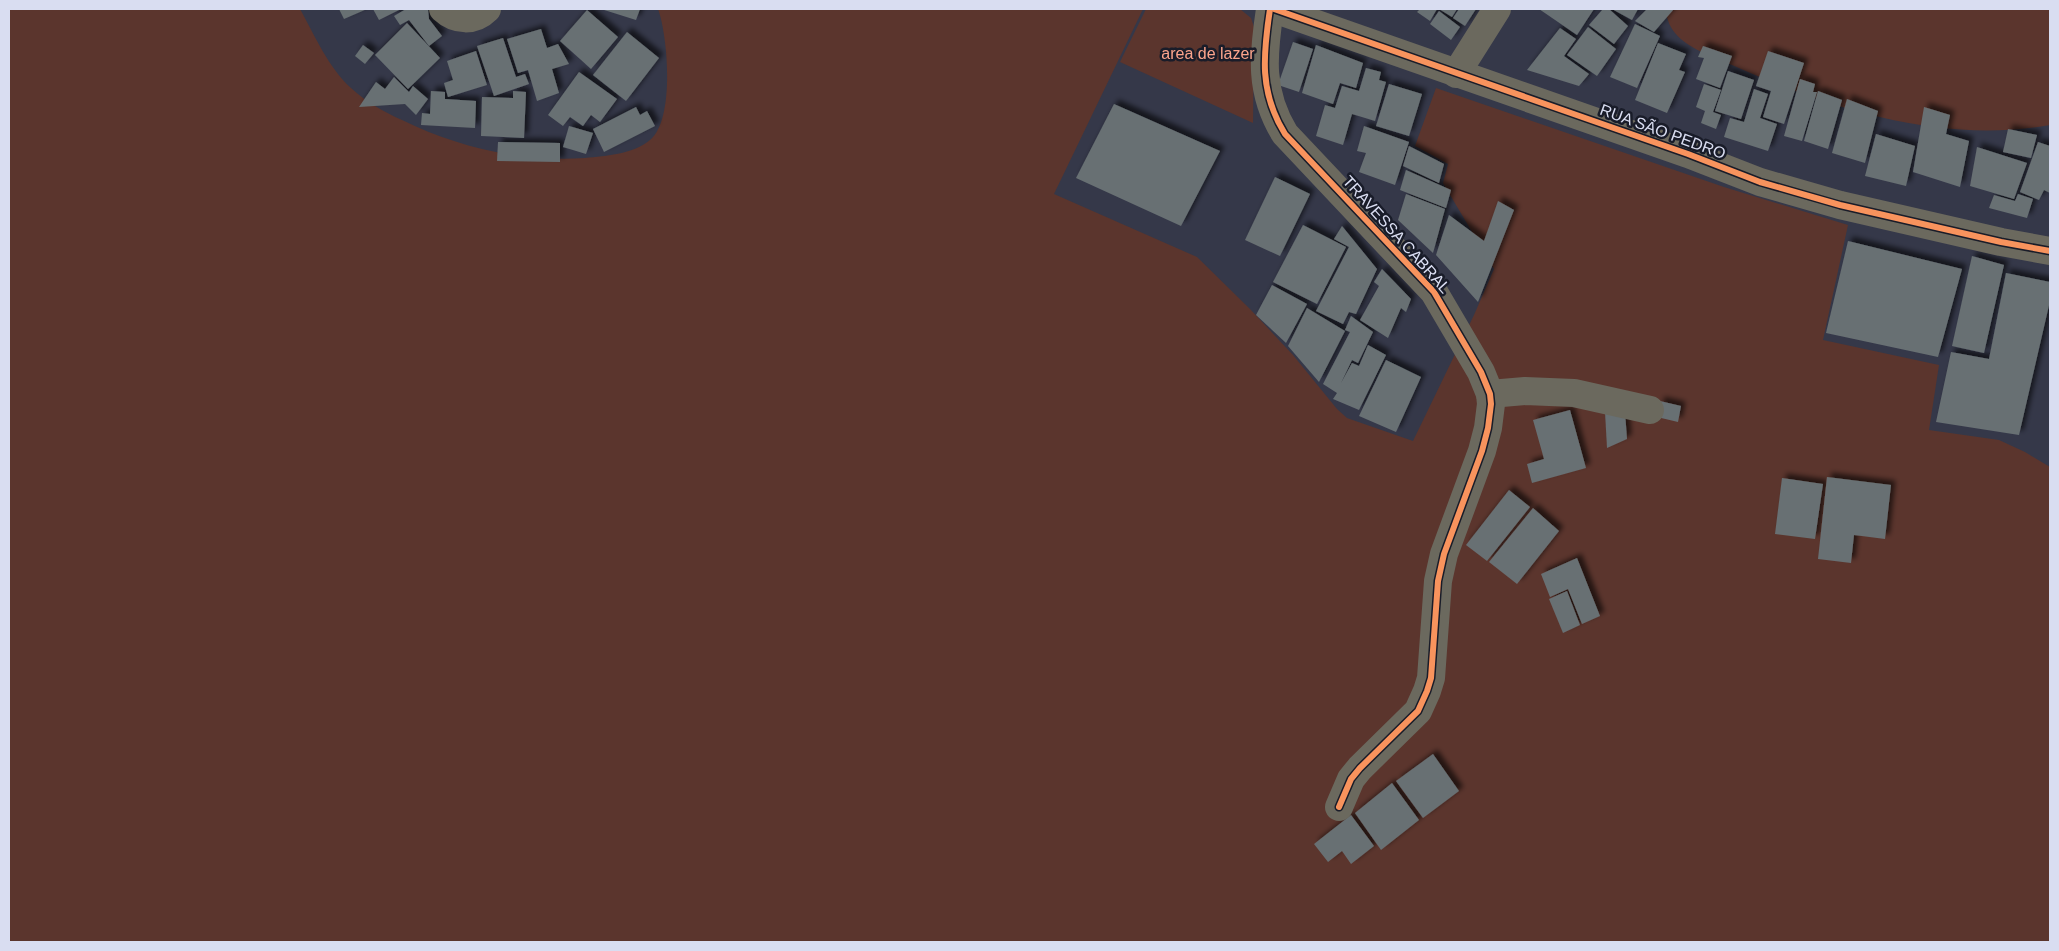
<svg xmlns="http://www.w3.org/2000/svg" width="2059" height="951" viewBox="0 0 2059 951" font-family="Arial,sans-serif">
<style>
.green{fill:#5b352d}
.building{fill:#687073;filter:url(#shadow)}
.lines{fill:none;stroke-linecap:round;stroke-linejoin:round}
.minor{stroke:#6b695e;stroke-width:28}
.cycleway-casing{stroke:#191c29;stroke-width:9}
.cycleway{stroke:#f8935d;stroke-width:6}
.labels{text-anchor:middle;stroke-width:5;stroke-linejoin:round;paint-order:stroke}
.park-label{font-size:16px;fill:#fca48c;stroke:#191c29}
.street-label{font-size:16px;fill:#d9ddf1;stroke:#191c29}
</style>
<defs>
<filter id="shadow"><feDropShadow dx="4.5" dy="-4.5" stdDeviation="2.5" flood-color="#0009"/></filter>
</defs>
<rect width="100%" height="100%" fill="#353849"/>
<g class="green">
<path d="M9,9H300C315,36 328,67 351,88C366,102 384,112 402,120C459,148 522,162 585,158C607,156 633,154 650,140C675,120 668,36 658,9H1143L1054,194L1197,257L1250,309L1293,355L1337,409L1347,418L1413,441L1474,315L1494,269L1443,183L1448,164L1415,146L1436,88L1724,187L1848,225L1823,340L1939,365L1929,430L1999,440L2025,452L2050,467V942H9Z"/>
<polygon points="1146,9 1240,9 1251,18 1254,27 1253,123 1120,62"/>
<path d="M1665,9H2050V125C1946,144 1836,111 1741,69C1722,60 1688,50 1675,33C1669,26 1667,18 1665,9Z"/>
</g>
<g class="building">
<polygon points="339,9 367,9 344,19"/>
<polygon points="373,9 401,9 379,20"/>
<polygon points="406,9 428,9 429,19 442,36 429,46 409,20 400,25 394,16"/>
<polygon points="601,9 640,9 636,20"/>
<polygon points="1420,9 1437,9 1430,21 1417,12"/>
<polygon points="1439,9 1457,9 1452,17"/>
<polygon points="1459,9 1476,9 1465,26 1453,18"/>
<polygon points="1539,9 1594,9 1577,35"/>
<polygon points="1603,9 1609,9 1628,26 1614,44 1589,25"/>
<polygon points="1612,9 1638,9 1632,20"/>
<polygon points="1647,9 1674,9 1654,32 1635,21"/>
<polygon points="587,10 618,37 591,69 560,41"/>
<polygon points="1439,11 1460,27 1451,40 1430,24"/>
<polygon points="407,23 440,58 408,89 375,55"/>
<polygon points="1635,24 1660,36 1637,88 1610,77"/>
<polygon points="1588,27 1616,49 1597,76 1567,55"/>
<polygon points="1560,28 1576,39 1564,56 1589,74 1579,86 1527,70"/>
<polygon points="541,29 547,48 558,44 569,64 552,69 559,93 537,101 528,70 518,73 507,39"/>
<polygon points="627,32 659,58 626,101 593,75"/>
<polygon points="503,38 516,77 525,74 529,84 494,96 477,46"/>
<polygon points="1293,42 1313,49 1299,92 1278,85"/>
<polygon points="1658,43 1686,54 1679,70 1685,72 1667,113 1635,100"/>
<polygon points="363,45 374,53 365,64 355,56"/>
<polygon points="1316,45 1363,63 1356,88 1340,83 1333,104 1302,93"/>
<polygon points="1703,46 1732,56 1720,88 1696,79 1704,58 1698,57"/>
<polygon points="476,51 487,85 448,97 444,83 453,80 447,61"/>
<polygon points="1768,51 1804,63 1784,124 1763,117 1771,91 1756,86"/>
<polygon points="1366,68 1381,72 1379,80 1386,82 1375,121 1352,114 1343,145 1316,136 1325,105 1335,108 1342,86 1359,91"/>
<polygon points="1728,71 1754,80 1741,119 1715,111"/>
<polygon points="579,72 617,99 600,122 591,115 583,126 570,117 563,126 548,115"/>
<polygon points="394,77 409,92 413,86 428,99 416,115 405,104 359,107 376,82 385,89"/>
<polygon points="1800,79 1815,84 1813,92 1817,92 1802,141 1784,136"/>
<polygon points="1389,84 1422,94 1409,136 1376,126"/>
<polygon points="1704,84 1721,90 1713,112 1721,115 1716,129 1701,123 1705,111 1696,107"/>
<polygon points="1754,89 1768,94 1760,118 1777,124 1768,151 1724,137 1730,118 1744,122"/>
<polygon points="431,91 445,92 445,99 476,101 475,128 421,125 422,113 430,114"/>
<polygon points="513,91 526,92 524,138 481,136 482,97 513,98"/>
<polygon points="1818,91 1842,100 1828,149 1804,141"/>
<polygon points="1847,99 1878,111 1865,163 1832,153"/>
<polygon points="1114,104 1220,151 1181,226 1076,178"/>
<polygon points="636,107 640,115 647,111 655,126 604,152 593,129"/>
<polygon points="1924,107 1950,115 1946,134 1969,141 1960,187 1913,172"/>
<polygon points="569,126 593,133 586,154 563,147"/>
<polygon points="1364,126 1409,142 1395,185 1359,172 1366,153 1357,151"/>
<polygon points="2008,129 2037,135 2031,158 2003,152"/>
<polygon points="1876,134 1915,146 1906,186 1865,176"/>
<polygon points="498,142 560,143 560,162 497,161"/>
<polygon points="2038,142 2050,146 2050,193 2044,190 2039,200 2020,192"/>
<polygon points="1409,146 1444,164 1439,183 1403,166"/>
<polygon points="1977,147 2027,163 2014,199 1970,186"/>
<polygon points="1406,170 1451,190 1446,208 1400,190"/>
<polygon points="1275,177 1310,194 1280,256 1245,240"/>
<polygon points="1406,194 1445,209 1433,253 1398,220"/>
<polygon points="2018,194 2033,199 2027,218 1989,208 1994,195 2015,201"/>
<polygon points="1498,201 1514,210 1478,302 1436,255 1449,215 1484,241"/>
<polygon points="1303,225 1346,247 1317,304 1273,282"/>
<polygon points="1342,226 1377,269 1356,314 1349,312 1343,324 1316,311 1349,247 1334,239"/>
<polygon points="1848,241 1962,269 1938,357 1826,333"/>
<polygon points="1972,256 2004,265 1984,353 1952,346"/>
<polygon points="1382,269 1411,299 1406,312 1401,308 1388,338 1360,320 1379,286 1374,282"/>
<polygon points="2006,273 2050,282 2050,301 2019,435 1936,422 1951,352 1989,359"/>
<polygon points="1272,285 1307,304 1286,343 1256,315"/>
<polygon points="1307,308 1345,331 1319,382 1288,346"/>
<polygon points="1351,316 1373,332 1358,363 1352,360 1341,383 1352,363 1359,366 1368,345 1386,355 1359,410 1333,399 1337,393 1323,384 1350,332 1345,330"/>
<polygon points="1386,360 1421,377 1396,432 1359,416"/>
<polygon points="1660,401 1681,406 1678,422 1657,417"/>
<polygon points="1570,410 1586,468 1532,483 1527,464 1544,459 1533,420"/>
<polygon points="1605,412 1625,412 1627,439 1607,448"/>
<polygon points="1827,477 1891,485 1885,539 1854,535 1851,563 1818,559"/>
<polygon points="1782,478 1823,484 1815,539 1775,534"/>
<polygon points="1509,490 1530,507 1487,561 1466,545"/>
<polygon points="1533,508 1559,531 1517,584 1489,562"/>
<polygon points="1577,558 1600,616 1582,624 1568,589 1550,597 1541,574"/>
<polygon points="1567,591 1580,625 1563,633 1549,599"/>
<polygon points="1433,754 1459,791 1423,818 1396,781"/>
<polygon points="1392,783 1419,820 1381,850 1355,813"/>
<polygon points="1351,815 1374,846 1351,864 1342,851 1328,862 1314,844"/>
</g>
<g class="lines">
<g class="minor">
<path d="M443,9C456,21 474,22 487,9"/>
<path d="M1270,9C1263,55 1259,92 1285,134L1434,292L1481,372L1490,394L1491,404L1488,428L1482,451L1444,554L1438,581L1431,678L1427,691L1418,711L1360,768L1351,779L1339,807"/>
<polyline points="1274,9 1688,154 1760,182 1840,205 2001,242 2050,251"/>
<polyline points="1456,74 1497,9"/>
<polyline points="1490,394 1525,391 1574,393 1650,410"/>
</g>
<g class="cycleway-casing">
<g id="cycleway">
<path d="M1270,9C1263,55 1259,92 1285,134L1434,292L1481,372L1490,394L1491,404L1488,428L1482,451L1444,554L1438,581L1431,678L1427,691L1418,711L1360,768L1351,779L1339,807"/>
<polyline points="1274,9 1688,154 1760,182 1840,205 2001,242 2050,251"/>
</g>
</g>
<use href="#cycleway" class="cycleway"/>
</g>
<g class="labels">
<g class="park-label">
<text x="1208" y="59">area de lazer</text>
</g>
<g class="street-label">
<text transform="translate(1663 131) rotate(20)" y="6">RUA SÃO PEDRO</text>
<text transform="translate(1397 234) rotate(48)" y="6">TRAVESSA CABRAL</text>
</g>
</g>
<rect width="2059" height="951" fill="none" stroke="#d9ddf1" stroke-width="20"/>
</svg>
